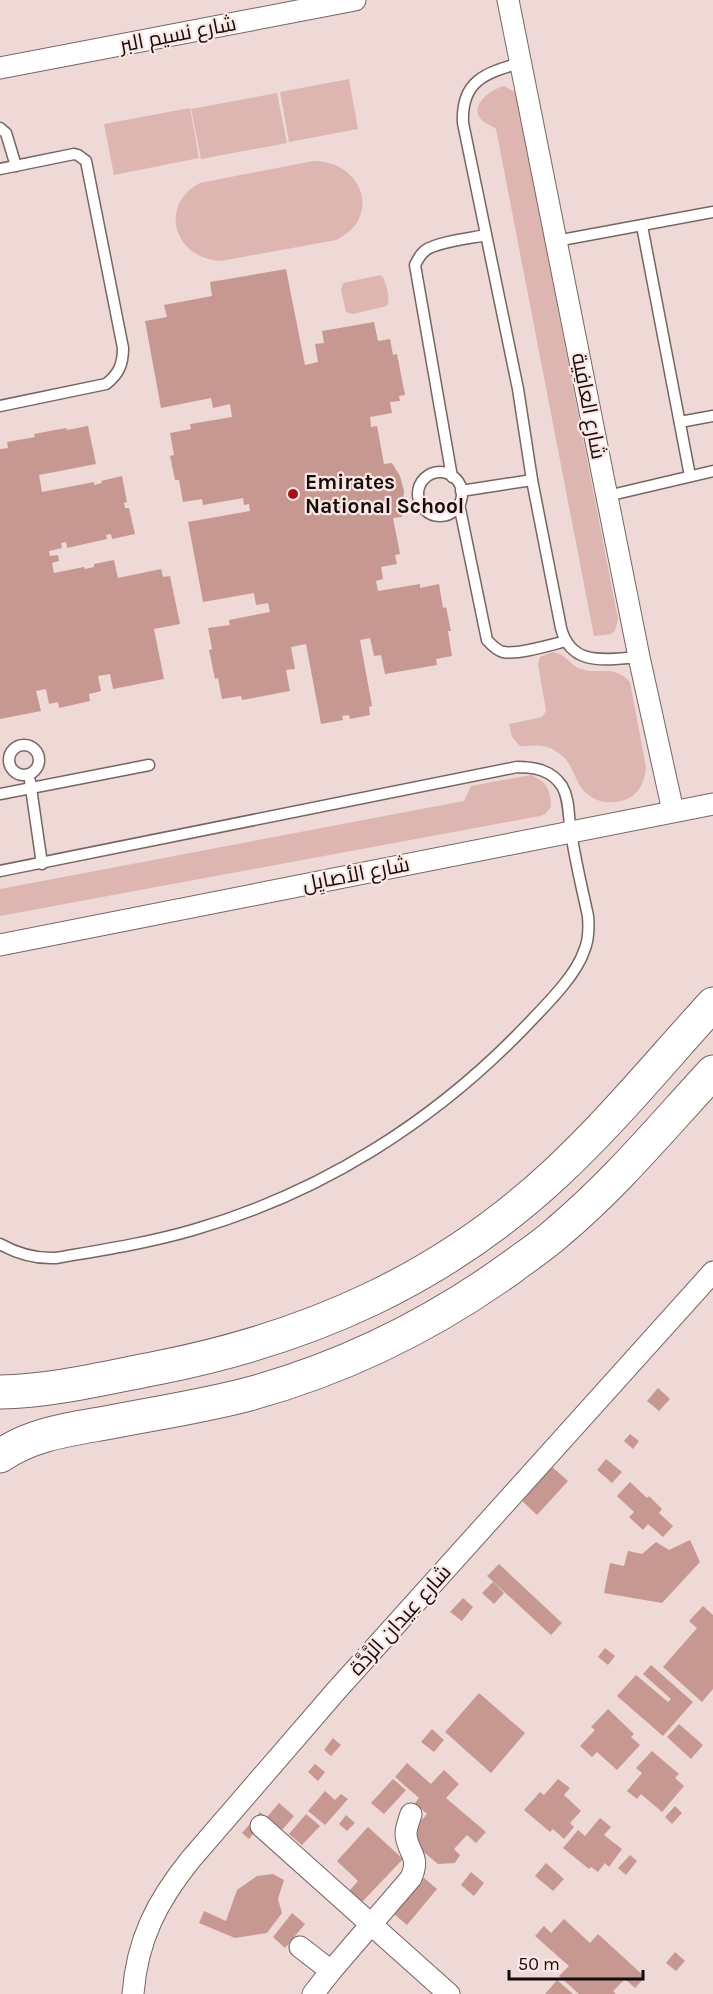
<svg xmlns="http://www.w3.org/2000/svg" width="713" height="1994" viewBox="0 0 713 1994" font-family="Karla,Cairo,sans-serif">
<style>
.green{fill:#ddb6b1}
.building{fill:#c79892}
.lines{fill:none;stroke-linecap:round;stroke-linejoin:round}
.lane-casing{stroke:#776562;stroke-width:13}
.street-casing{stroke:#776562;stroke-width:23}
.primary-casing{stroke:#776562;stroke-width:35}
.lane{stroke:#fff;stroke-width:10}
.street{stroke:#fff;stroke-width:21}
.primary{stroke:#fff;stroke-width:33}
.poi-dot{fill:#a61017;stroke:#fbe6e3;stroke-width:2}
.labels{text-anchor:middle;stroke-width:4.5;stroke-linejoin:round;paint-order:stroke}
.street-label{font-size:21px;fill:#130d0c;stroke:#fbe6e3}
.poi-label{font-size:21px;font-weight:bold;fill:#130d0c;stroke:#fbe6e3;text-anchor:start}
</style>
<rect width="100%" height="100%" fill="#eed9d6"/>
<g class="green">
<polygon points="349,79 358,129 289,142 280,92"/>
<path d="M504,86L515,92L517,98L618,619L615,631L611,634L594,636L496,129C491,125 483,123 480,118C470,104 493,88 504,86Z"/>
<polygon points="277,93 287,143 201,159 191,109"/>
<polygon points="190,108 199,158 114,175 104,124"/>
<path d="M313,161C364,161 382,219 336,240L221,261C175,259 157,206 200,183Z"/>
<path d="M380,275L383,277C386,285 391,298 387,306L353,314L346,312L341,290L343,283Z"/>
<path d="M553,652C567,654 569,665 581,669C600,675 613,664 630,682L646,767C646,778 640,793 629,798C615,805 597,804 585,792C571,778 576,761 552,749C540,743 531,747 520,746L512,737L509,724L542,717L546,711L538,664L540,657Z"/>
<path d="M531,775C548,783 550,789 551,807L545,814L540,816L0,916V889L464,801L471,786Z"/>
</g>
<g class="building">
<polygon points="286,269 305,365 318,362 315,344 324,343 322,331 374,322 378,341 390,339 393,355 397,354 405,395 399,396 400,401 390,402 392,413 370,417 371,427 377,426 384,464 392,463 400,476 404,491 402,517 393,518 400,554 395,555 397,564 381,567 383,579 376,581 378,591 420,584 420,588 439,584 443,608 446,607 451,631 448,631 452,656 436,659 437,665 385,674 381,655 374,656 370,638 360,640 372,706 369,707 370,715 350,719 349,715 342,716 343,720 321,724 306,644 291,647 295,669 286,670 290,691 242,700 241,696 222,699 218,678 215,679 209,650 212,649 208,628 230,625 229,620 270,612 268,603 256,605 254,593 203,602 188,522 250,511 249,504 244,505 243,498 203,505 202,499 183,502 179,480 175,480 170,456 174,455 170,433 191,429 190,424 232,417 230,404 213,408 211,398 161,408 145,321 167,317 164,305 212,296 210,282"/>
<polygon points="88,426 96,464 39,475 42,492 94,482 94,485 102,483 101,481 122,476 127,502 124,503 125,508 129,508 135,534 112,539 111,534 106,535 107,539 67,548 66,542 61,543 62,548 49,551 50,556 58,555 59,561 52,563 54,573 84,567 85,569 94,567 94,564 114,560 118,578 161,569 163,577 170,576 180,624 154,629 164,679 113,689 110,674 98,676 101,691 89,694 90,701 59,708 58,702 49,704 46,689 36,691 41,711 0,719 0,449 8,448 7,442 35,437 34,434 66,428 67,430"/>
<polygon points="658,1388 670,1399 659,1411 647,1401"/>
<polygon points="630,1434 639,1441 633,1449 624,1441"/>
<polygon points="606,1459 622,1472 612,1483 597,1470"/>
<polygon points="549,1464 568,1481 537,1515 519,1498"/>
<polygon points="630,1482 647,1498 649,1496 662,1509 659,1513 673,1526 663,1537 648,1524 643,1530 629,1517 634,1512 617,1496"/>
<polygon points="690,1540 700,1562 662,1603 604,1593 610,1563 624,1566 628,1551 642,1554 656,1542 669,1550"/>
<polygon points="499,1564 562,1623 551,1635 487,1576"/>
<polygon points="493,1582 504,1593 494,1604 482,1593"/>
<polygon points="463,1598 473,1607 462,1621 450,1612"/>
<polygon points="703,1606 713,1615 713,1689 702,1702 663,1667 697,1628 689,1621"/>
<polygon points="605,1648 615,1656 608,1665 598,1657"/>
<polygon points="651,1665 693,1702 663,1736 617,1696 636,1675 668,1702 671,1699 643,1674"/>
<polygon points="479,1693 525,1733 491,1773 445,1732"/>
<polygon points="608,1709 634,1734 631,1737 640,1745 617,1770 597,1752 592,1757 580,1746 595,1730 591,1727"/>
<polygon points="679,1724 703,1745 691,1759 667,1737"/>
<polygon points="432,1729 444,1740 434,1752 421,1742"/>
<polygon points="333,1738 341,1745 331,1756 324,1750"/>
<polygon points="652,1751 679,1774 675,1778 684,1786 662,1812 641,1794 637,1799 627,1791 642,1773 636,1768"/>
<polygon points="407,1763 431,1784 444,1770 459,1784 446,1798 486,1832 476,1843 467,1835 454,1849 460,1855 455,1863 438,1864 408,1839 411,1832 427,1814 415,1803 419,1798 395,1777"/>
<polygon points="315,1764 325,1772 318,1781 308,1772"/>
<polygon points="393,1779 406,1790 384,1814 371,1803"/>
<polygon points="558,1779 570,1788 564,1795 581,1811 570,1823 574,1827 564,1839 553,1829 550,1832 524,1810 540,1792 544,1795"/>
<polygon points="325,1791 335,1800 341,1794 348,1799 325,1825 308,1811"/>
<polygon points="279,1803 294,1816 282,1830 267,1817"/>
<polygon points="675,1806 682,1813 672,1824 665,1817"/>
<polygon points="260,1812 267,1818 249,1839 242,1833"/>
<polygon points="306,1814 320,1826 302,1845 289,1834"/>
<polygon points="346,1815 355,1823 347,1831 339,1824"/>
<polygon points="600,1818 611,1827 604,1835 622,1849 609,1867 605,1863 598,1872 591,1867 589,1869 563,1848 578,1830 585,1836"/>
<polygon points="368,1827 403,1859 362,1902 349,1891 358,1881 337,1861"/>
<polygon points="630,1855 637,1861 626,1875 618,1868"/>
<polygon points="546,1863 564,1879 553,1891 535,1876"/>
<polygon points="471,1872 484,1883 474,1896 461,1885"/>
<polygon points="273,1874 284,1880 278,1899 282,1913 267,1933 235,1938 199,1923 204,1911 226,1921 237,1890 257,1876"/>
<polygon points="424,1878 437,1889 407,1925 394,1914"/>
<polygon points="292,1913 305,1924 285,1948 273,1937"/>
<polygon points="564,1919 590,1943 598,1934 645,1977 635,1988 625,1979 613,1991 616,1994 579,1994 559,1976 569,1966 535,1936 544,1926 551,1933"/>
<polygon points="675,1952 685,1961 676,1971 666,1963"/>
<polygon points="557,1980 573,1994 545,1994"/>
</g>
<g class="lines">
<g class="lane-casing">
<g id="lane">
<path d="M520,63C485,73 461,81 463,123L518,389L532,480L561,628C571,668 608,659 639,657"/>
<polyline points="0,128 6,133 16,166"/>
<path d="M0,169L74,154L78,155L86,161L123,348C123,364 119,374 106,384L0,406"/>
<polyline points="642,226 690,476"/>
<polyline points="556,241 713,212"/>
<polyline points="680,422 713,416"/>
<circle cx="440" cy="494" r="22"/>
<path d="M452,477L415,265C418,259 420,254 426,250C437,242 472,238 486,235"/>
<polyline points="461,491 532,480"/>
<polyline points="607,496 713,471"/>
<path d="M459,504L487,640C492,645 496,650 503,652C519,655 550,645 566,641"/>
<circle cx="24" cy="760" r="15"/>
<polyline points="30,781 42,864"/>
<polyline points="0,794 149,765"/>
<path d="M0,871L517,767C535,767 551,770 562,786C570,800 568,817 571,832C575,860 582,888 588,916C589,928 589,940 584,951C576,976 544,1007 526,1026C434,1122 321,1193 193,1230C148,1243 102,1250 56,1258C35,1259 18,1254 0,1244"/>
</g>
</g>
<g class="street-casing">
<g id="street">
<polyline points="508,0 639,657 673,811"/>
<polyline points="0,68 355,0"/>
<polyline points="0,945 713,804"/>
<polyline points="261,1826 449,1994"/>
<polyline points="300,1947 331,1971"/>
<path d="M133,1994C137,1940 157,1901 191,1859L336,1691L713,1272"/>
<path d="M313,1994L331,1971L411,1878C421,1855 407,1853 406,1834C406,1827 409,1821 411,1814"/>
</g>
</g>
<g class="primary-casing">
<g id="primary">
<path d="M0,1392C53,1391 105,1378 157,1368C309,1338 441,1280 555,1174C612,1121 661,1061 713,1004"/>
<path d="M0,1456C33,1433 73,1429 111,1422C157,1413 204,1406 249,1394C344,1368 433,1324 512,1267C528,1255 545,1244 559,1231C616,1183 663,1126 713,1072"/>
</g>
</g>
<use href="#lane" class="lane"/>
<use href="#street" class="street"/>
<use href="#primary" class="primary"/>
</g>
<circle class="poi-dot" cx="293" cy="494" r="6"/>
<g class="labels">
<g class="street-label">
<text transform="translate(178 34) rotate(-11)" y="7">شارع نسيم البر</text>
<text transform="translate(589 406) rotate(79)" y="7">شارع العافِية</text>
<text transform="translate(356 874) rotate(-11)" y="7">شارع الأصايِل</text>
<text transform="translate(400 1620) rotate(-48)" y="7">شارع عِيدان الرَّدَّة</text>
</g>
<g class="poi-label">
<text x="305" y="489">Emirates<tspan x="305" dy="24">National School</tspan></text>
</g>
</g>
<path d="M509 1970v9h134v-9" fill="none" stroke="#130d0c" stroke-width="3"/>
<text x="518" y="1970" font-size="18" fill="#130d0c" stroke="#fbe6e3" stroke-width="4.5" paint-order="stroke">50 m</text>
</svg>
